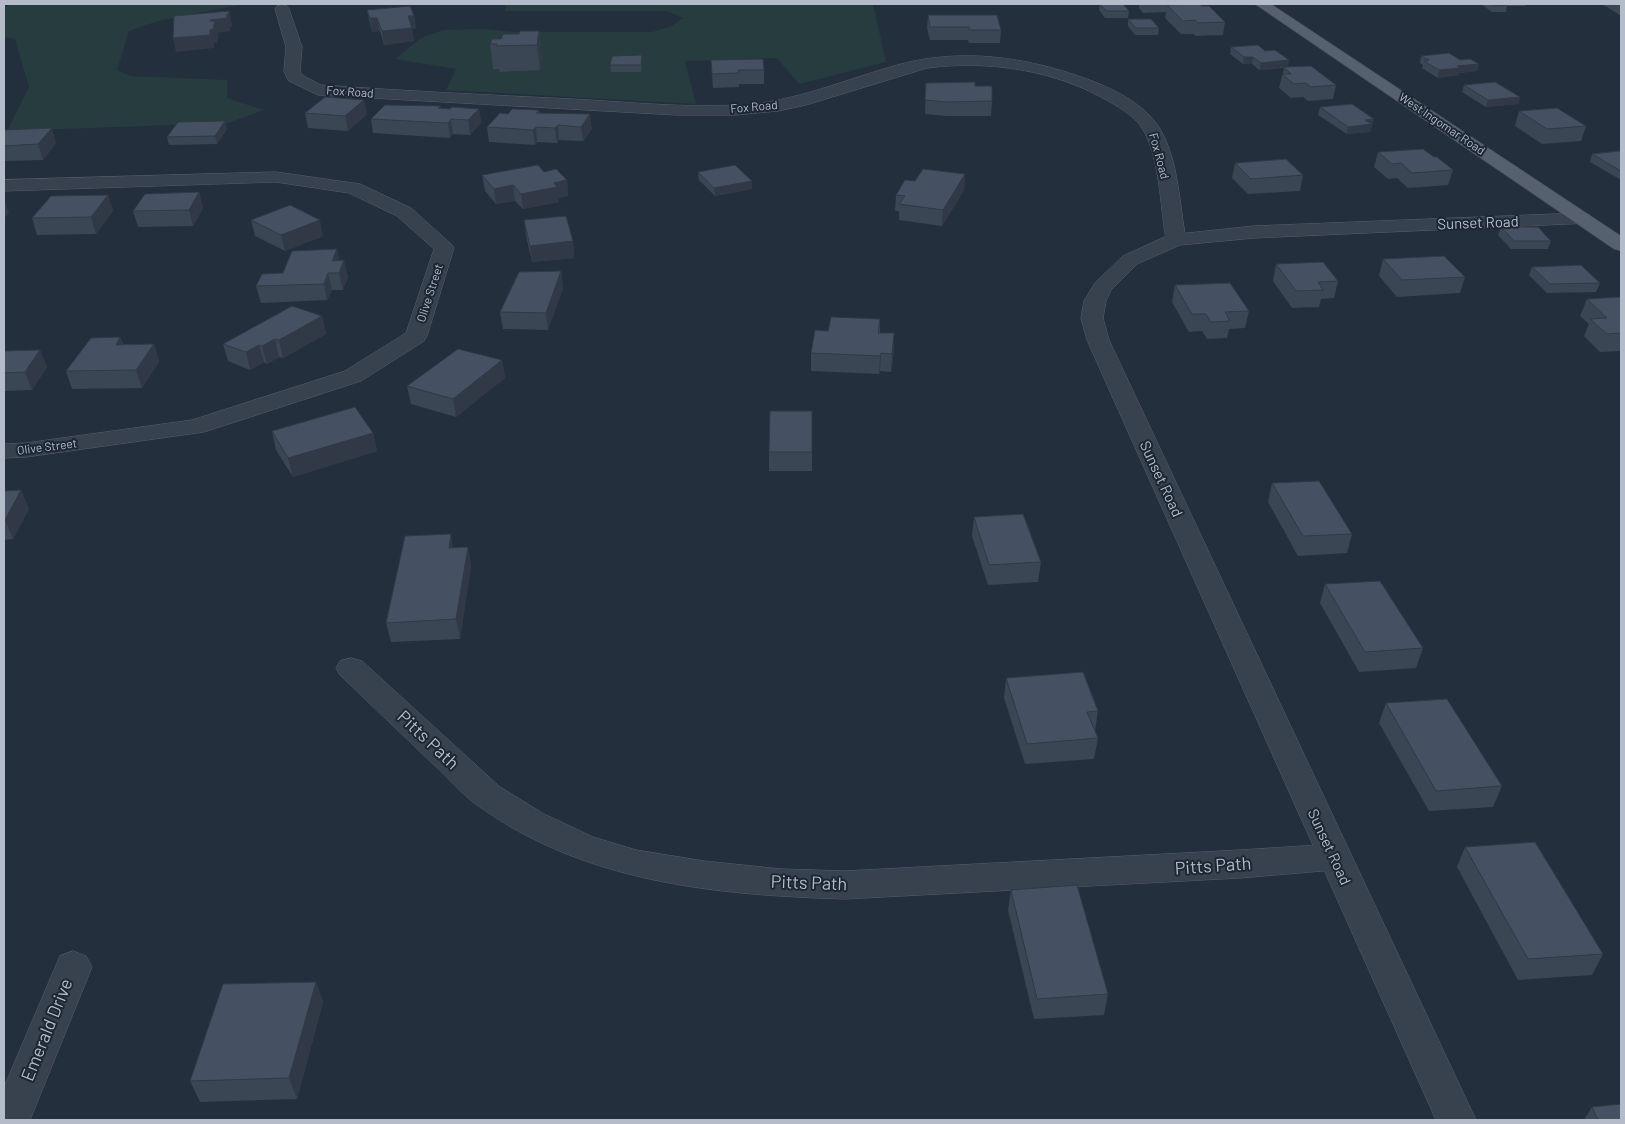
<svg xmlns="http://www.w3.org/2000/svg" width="1625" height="1124" viewBox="0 0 1625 1124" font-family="Barlow,sans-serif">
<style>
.green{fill:#263c3f}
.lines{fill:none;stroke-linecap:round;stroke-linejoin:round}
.minor-casing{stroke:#565f6c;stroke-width:1}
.tertiary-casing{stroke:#565f6c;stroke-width:1}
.primary-casing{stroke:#414a57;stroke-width:1}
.minor{fill:#38414e;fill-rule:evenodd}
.tertiary{fill:#38414e;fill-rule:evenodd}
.primary{fill:#56606e;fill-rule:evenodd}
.wall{fill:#3b4654}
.shaded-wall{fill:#303945}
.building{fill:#455162;stroke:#303945}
.labels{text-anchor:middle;stroke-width:4;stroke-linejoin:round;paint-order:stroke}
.far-street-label{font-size:12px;fill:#b4bcc9;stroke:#1d2633}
.street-label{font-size:15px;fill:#b4bcc9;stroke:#1d2633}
.near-street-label{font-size:18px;fill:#b4bcc9;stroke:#1d2633}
</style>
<rect width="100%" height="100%" fill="#242f3e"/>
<g class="green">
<polygon points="13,4 245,4 158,21 129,31 117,70 130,76 227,80 227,98 264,110 228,123 7,131 29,87 15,39 4,37 4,7"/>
<polygon points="506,4 890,4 873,4 886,62 799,84 777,58 685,61 696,104 446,90 456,69 395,59 421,38 443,30 484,29 513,32 652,32 672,26 683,18 667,11 505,11"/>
</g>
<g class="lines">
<g class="minor-casing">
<g id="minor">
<path d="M282,5L287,6L289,9L302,47L300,71L302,75L321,85C405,91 489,95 572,99C628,102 684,108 739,105C796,102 846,79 901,64C963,48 1025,57 1084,78C1112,88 1144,103 1160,129C1179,161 1179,204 1186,239L1183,243L1176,245L1169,243L1166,239C1160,206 1160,157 1142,128C1135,117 1122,109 1110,102C1056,70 989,60 927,68L806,105L778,111L736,115H676L318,95L289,81L287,78L284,71L286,47L275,9L277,6Z"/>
<polygon points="276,172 360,184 411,208 451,244 454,248 427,336 424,341 361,381 204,432 26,457 4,458 4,444 26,443 192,420 345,371 406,333 434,249 397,216 349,193 276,182 4,191 4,180"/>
<path d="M351,658L362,661L500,787L544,814L593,837L636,850L704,861L781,869L845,871L1240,850L1334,844L1346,848L1351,857L1346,866L1334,870L1240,878L845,899C716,895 585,883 477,805C461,794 448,777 433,764C402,734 371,705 340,675L336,668L340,661Z"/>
<polygon points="73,951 86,956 92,967 30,1120 4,1120 4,1087 60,956"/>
</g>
</g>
<g class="tertiary-casing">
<polygon id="tertiary" points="1583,213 1590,215 1593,219 1590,223 1254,238 1180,245 1137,264 1111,290 1106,301 1103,318 1109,340 1476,1120 1436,1120 1087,340 1081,318 1084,301 1095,283 1123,256 1169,235 1254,226"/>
</g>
<g class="primary-casing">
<polygon id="primary" points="1255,4 1271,4 1621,236 1621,251 1614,249"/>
</g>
<use href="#minor" class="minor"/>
<use href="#tertiary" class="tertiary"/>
<use href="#primary" class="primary"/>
</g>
<g class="wall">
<polygon points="1100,4 1129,11 1128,18 1105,18 1099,10"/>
<polygon points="1139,4 1199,4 1202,6 1225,22 1223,35 1196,36 1193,34 1181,34 1165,18 1166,12 1143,13 1139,8"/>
<polygon points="1481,4 1526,4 1525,6 1507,6 1506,12 1492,12"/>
<polygon points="1593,4 1621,4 1621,16 1604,5 1595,5"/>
<polygon points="367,10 414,16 416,29 412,29 414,41 384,45 380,31 372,32 370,24"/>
<polygon points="928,15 1001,30 1000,43 969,43 968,40 930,40 927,28"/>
<polygon points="1128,19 1159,28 1158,35 1135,35 1128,26"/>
<polygon points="539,31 542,55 540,70 500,72 499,69 493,69 490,44 501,39 519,34"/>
<polygon points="1231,47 1336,85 1333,99 1308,101 1303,97 1291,98 1279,88 1284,68 1259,70 1252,64 1243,64 1230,54"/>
<polygon points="1421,56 1460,60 1479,64 1477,71 1459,73 1459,75 1438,78 1422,68 1423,65 1420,63"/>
<polygon points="711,60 764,70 764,84 739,84 739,87 713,88"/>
<polygon points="642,62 641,72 611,72 610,65"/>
<polygon points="926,83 975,86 992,101 991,116 946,116 925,114"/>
<polygon points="1464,85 1520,97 1518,104 1486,107 1462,92"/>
<polygon points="1320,107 1374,119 1370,132 1347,134 1318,115"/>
<polygon points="441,109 479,109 481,123 470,135 453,134 450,138 373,133 371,119"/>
<polygon points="539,110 539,114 592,129 583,141 559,140 557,143 537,142 535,145 489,142 487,127 508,114"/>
<polygon points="1519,111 1586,126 1581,141 1542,144 1515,126"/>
<polygon points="305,113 367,114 348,131 308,128"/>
<polygon points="227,129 217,144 169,145 167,137"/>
<polygon points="4,130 56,143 43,160 4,161"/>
<polygon points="1378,152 1434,157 1453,170 1448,185 1408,188 1397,178 1388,179 1374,167"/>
<polygon points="1621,152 1621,180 1590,162 1592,154"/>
<polygon points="1235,163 1303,175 1300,191 1248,194 1232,178"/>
<polygon points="698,172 752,181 752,189 715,196 699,180"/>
<polygon points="965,174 964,190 942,226 899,220 899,211 895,211 896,195 915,181"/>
<polygon points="482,175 567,180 568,196 558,198 559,202 523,209 515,201 496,204 485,191"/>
<polygon points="199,192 203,208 193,226 138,227 133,211"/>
<polygon points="108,195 113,211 96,234 37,235 32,218"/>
<polygon points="251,220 323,236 285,251 255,236"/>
<polygon points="524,220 573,241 574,258 532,262 526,236"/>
<polygon points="1501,227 1551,241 1548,249 1511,249 1498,235"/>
<polygon points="337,249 339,260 348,277 343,290 332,290 327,300 261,303 256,286"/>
<polygon points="1383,259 1465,277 1460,293 1397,297 1379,276"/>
<polygon points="1276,264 1338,281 1334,298 1321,299 1319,307 1292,308 1273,281"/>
<polygon points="1532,267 1600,283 1596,292 1547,293 1529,275"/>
<polygon points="561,271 563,288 548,330 503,329 500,312"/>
<polygon points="1175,285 1249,311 1245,328 1229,329 1227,338 1207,339 1202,331 1189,332 1172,302"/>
<polygon points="1621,297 1621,351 1600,352 1584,336 1589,324 1580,316 1587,299"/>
<polygon points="322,316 326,334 283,358 279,357 267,364 264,362 250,370 228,361 223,344"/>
<polygon points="880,319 880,333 894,333 894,351 891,372 880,371 879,374 811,371 811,353 828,331"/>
<polygon points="120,337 123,344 154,344 159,362 142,388 72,389 66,371"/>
<polygon points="40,350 47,367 32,390 4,391 4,351"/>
<polygon points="502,360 505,378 456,417 411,404 407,386"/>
<polygon points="812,411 812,471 769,471 769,452"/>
<polygon points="272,431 373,433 377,451 293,477 276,450"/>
<polygon points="1272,483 1352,534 1347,553 1298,556 1268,502"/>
<polygon points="21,490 29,509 13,539 4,540 4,491"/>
<polygon points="974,517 1041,562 1038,582 988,585 972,536"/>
<polygon points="453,547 468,547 471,566 460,639 391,642 386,623"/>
<polygon points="1325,584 1423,648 1416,668 1359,672 1320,603"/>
<polygon points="1006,678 1098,711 1095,731 1098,738 1094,759 1025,764 1004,698"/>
<polygon points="1386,703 1502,786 1493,807 1429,811 1379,723"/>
<polygon points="1465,847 1603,954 1592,975 1518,980 1457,867"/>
<polygon points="1011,890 1108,994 1104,1015 1034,1019 1008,910"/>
<polygon points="316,982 323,1002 297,1099 200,1102 190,1081"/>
<polygon points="1592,1107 1621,1120 1584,1120"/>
</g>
<g class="shaded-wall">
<polygon points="229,11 232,24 232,27 230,27 230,31 218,33 219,34 217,43 214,43 214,48 176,52 173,38 210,20 227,14"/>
<polygon points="408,16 414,16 416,29 412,29 414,41 384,45 382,31"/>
<polygon points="370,18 377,18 380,31 372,32"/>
<polygon points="539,31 542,55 540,70 537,45"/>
<polygon points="1244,57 1253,57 1252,64 1243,64"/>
<polygon points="1289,60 1288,67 1259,70 1261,63"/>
<polygon points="1479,64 1477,71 1459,73 1459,75 1438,78 1439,70 1457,66"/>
<polygon points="1520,97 1518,104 1486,107 1488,100"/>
<polygon points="364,100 367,114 348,131 345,116"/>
<polygon points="479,109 481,123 470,135 468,120"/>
<polygon points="590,114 592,129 583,141 581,127"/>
<polygon points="451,119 453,134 450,138 448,123"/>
<polygon points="1374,119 1370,132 1347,134 1348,127 1365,120"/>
<polygon points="225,121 227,129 217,144 215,136"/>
<polygon points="558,125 559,140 557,143 555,128"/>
<polygon points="536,127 537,142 535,145 533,130"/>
<polygon points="52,128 56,143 43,160 38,144"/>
<polygon points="965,174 964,190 942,226 943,210"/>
<polygon points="567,180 568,196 558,198 559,202 523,209 521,194 554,183"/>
<polygon points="752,181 752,189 715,196 714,188"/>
<polygon points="513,185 515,201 496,204 494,189"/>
<polygon points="199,192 203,208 193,226 189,210"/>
<polygon points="108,195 113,211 96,234 91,217"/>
<polygon points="4,200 9,213 4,219"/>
<polygon points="320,220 323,236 285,251 281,235"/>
<polygon points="573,241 574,258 532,262 530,246"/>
<polygon points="337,249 340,266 332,261"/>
<polygon points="344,260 348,277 343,290 339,273"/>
<polygon points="561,271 563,288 548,330 546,313"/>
<polygon points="328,273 332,290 327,300 324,284"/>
<polygon points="322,316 326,334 283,358 279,340"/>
<polygon points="894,333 894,351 891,372 892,354"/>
<polygon points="120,337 126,355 116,345"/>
<polygon points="275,339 279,357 267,364 262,346"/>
<polygon points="154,344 159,362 142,388 136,370"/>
<polygon points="259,345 264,362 250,370 246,352"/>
<polygon points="40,350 47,367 32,390 25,372"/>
<polygon points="881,353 880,371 879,374 880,356"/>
<polygon points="502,360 505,378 456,417 453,399"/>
<polygon points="373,433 377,451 293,477 288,458"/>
<polygon points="21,490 29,509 13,539 5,520"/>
<polygon points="451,534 454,554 449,548"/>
<polygon points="468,547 471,566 460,639 456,619"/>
<polygon points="316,982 323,1002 297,1099 289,1078"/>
</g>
<g class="building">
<polygon points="1100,4 1123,4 1129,11 1106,11"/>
<polygon points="1199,4 1202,6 1209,6 1225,22 1198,23 1195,20 1183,21 1167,5"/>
<polygon points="1492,4 1505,4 1507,5 1494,6"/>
<polygon points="410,6 414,16 408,16 412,28 382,31 377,18 370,18 367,10"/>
<polygon points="229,11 229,14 227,14 227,18 210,20 210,21 215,21 213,29 210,30 210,35 173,38 174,16"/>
<polygon points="928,15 997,15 1001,30 970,30 969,27 930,27"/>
<polygon points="1128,19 1151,19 1159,28 1136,28"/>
<polygon points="520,31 539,31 537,45 496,46 497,44 490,44 492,39 501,39 503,34 519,34"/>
<polygon points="1258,45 1265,51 1275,50 1289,60 1261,63 1253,57 1244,57 1231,47"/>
<polygon points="1449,53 1460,60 1470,59 1479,64 1457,66 1461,68 1439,70 1424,61 1429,60 1421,56"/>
<polygon points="642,55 641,65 610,65 612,56"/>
<polygon points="763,59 764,70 738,70 739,73 712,74 711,60"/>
<polygon points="1311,66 1336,85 1311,87 1306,83 1294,84 1282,74 1291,74 1284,67"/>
<polygon points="975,82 975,86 992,86 992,101 946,102 925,100 926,83"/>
<polygon points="1495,82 1520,97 1488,100 1464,85"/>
<polygon points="325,97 364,100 345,116 305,113"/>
<polygon points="1352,104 1374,119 1365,120 1372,124 1348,127 1320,107"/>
<polygon points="385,105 441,106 438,108 450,109 452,107 479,109 468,120 451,119 448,123 371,119"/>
<polygon points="1557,108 1586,126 1547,129 1519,111"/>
<polygon points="512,109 539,110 536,113 590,114 581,127 558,125 555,128 536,127 533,130 487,127 500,113 508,114"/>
<polygon points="225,121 215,136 167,137 178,122"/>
<polygon points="52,128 38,144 4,146 4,130"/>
<polygon points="1423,149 1434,157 1437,157 1453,170 1412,173 1401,163 1392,164 1378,152"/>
<polygon points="1619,151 1621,152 1621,171 1592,154"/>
<polygon points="1286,159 1303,175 1251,179 1235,163"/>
<polygon points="538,165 544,172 556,169 567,180 554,183 557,187 521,194 513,185 494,189 482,175"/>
<polygon points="735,165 752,181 714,188 698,172"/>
<polygon points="923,169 965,174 943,210 899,204 905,196 896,195 905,180 915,181"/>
<polygon points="199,192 189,210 133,211 145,194"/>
<polygon points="108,195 91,217 32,218 51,196"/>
<polygon points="290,205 320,220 281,235 251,220"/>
<polygon points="566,216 573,241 530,246 524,220"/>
<polygon points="1501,227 1538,227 1551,241 1514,241"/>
<polygon points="337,249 332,261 344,260 339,273 328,273 324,284 256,286 262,274 283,273 292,251"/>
<polygon points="1444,256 1465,277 1402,280 1383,259"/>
<polygon points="1323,262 1338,281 1318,282 1323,290 1296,291 1276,264"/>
<polygon points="1581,265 1600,283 1550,284 1532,267"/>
<polygon points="561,271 546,313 500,312 519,272"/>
<polygon points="1230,283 1249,311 1225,312 1230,321 1211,322 1206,314 1192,314 1175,285"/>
<polygon points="1621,297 1621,333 1607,334 1590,319 1607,318 1587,299"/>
<polygon points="292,306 322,316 279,340 275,339 262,346 259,345 246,352 223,344"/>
<polygon points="831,317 880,319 878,333 894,333 892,354 881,353 880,356 811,353 815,330 828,331"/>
<polygon points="120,337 116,345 154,344 136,370 66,371 91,338"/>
<polygon points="458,349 502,360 453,399 407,386"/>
<polygon points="40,350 25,372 4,373 4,351"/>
<polygon points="355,407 373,433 288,458 272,431"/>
<polygon points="770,411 812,411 812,452 769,452"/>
<polygon points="1319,481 1352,534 1303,536 1272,483"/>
<polygon points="21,490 5,520 4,520 4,491"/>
<polygon points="1023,514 1041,562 989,565 974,517"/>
<polygon points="451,534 449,548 468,547 456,619 386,623 405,536"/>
<polygon points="1380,581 1423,648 1365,652 1325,584"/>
<polygon points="1083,672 1098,711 1087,712 1098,738 1027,744 1006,678"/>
<polygon points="1447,699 1502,786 1436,791 1386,703"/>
<polygon points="1535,842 1603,954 1528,959 1465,847"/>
<polygon points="1077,885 1108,994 1037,999 1011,890"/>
<polygon points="316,982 289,1078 190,1081 223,984"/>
<polygon points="1621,1104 1621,1120 1598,1120 1592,1107"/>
</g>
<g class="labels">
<g class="far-street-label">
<text transform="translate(350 92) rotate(4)" y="4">Fox Road</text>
<text transform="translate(754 107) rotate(-5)" y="4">Fox Road</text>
<text transform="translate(1442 124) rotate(34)" y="4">West Ingomar Road</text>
<text transform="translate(1159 156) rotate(75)" y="4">Fox Road</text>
<text transform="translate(430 293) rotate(-72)" y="4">Olive Street</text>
<text transform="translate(47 447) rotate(-7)" y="4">Olive Street</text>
</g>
<g class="street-label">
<text transform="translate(1478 223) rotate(-2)" y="5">Sunset Road</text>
<text transform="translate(1161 479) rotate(65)" y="5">Sunset Road</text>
<text transform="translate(1329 847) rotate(65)" y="5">Sunset Road</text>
</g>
<g class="near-street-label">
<text transform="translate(428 740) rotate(43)" y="6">Pitts Path</text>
<text transform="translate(1213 866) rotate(-4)" y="6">Pitts Path</text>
<text transform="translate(809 883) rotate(2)" y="6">Pitts Path</text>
<text transform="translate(47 1030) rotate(-68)" y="6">Emerald Drive</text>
</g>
</g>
<rect width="1625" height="1124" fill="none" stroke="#b4bcc9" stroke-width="10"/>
</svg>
